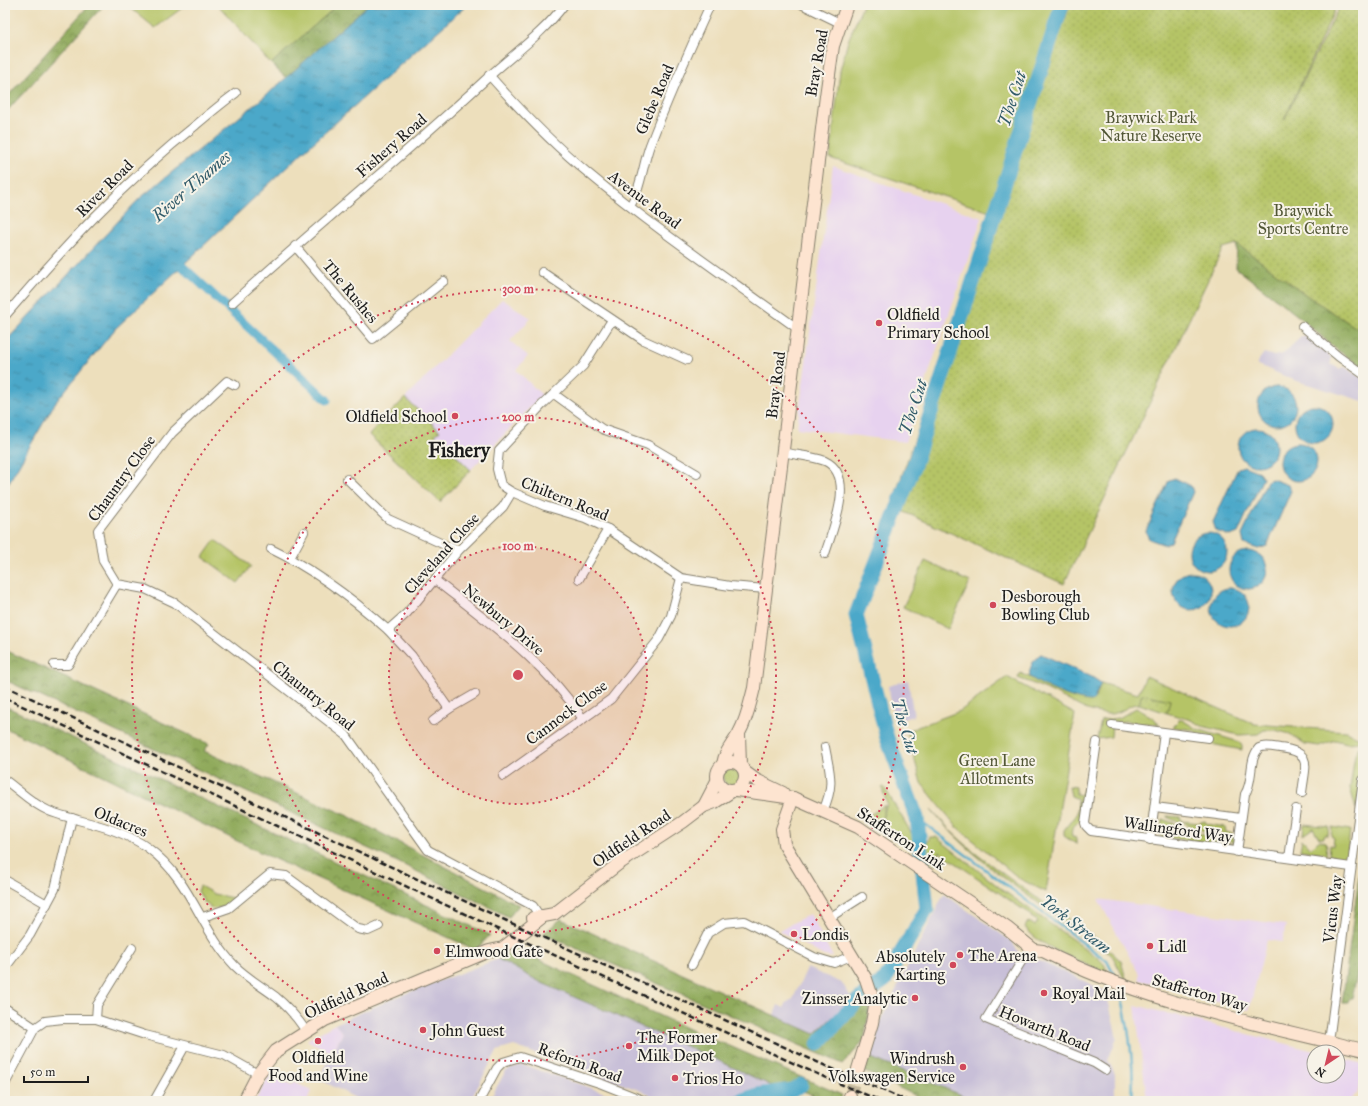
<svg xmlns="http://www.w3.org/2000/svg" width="1368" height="1106" viewBox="0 0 1368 1106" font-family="'IM FELL Great Primer',serif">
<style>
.built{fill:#e7d2ef}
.industrial{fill:#c8bfd8}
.green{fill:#b5c466;stroke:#687041}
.forest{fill:url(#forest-crowns);stroke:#56633c}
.park{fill:url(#park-dots);stroke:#687041}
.water{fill:url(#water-ripples);stroke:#346272}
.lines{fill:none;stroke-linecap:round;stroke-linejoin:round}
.stream{stroke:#4ba8c9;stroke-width:2.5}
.canal{stroke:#4ba8c9;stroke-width:9}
.river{stroke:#4ba8c9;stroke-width:15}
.secondary-tunnel{stroke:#c3b89c;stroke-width:12;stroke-dasharray:12 6;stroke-linecap:butt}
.street-casing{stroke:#847e6c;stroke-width:10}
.secondary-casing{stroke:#847e6c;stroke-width:14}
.street{stroke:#fff;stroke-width:8}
.secondary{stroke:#fde4d0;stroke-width:12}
.rail{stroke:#1c1c1c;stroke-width:2.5;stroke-dasharray:6 3;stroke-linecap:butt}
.ring{fill:none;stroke:#d1495b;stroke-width:2;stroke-dasharray:2 4}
.poi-dot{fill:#d1495b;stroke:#f7f3e8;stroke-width:1.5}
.labels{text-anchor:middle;stroke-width:4;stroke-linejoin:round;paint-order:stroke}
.street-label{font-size:16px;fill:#1c1c1c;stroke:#f7f3e8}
.park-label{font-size:16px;fill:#525736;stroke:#f7f3e8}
.poi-label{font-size:16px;fill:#1c1c1c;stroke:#f7f3e8;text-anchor:start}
.water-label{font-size:17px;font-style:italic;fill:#315b6a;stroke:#f7f3e8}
.district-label{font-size:20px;font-weight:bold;fill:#1c1c1c;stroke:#f7f3e8}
.centre{fill:#d1495b;stroke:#f7f3e8;stroke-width:2}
.ring-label{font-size:12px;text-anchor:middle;font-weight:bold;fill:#d1495b;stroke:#f7f3e8;stroke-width:4;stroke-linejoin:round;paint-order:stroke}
</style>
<defs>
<pattern id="forest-crowns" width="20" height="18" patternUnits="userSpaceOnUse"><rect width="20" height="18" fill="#90aa5b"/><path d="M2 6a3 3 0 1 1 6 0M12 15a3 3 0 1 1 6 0" fill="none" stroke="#758a4a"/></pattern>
<pattern id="park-dots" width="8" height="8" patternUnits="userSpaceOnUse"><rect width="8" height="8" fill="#b5c466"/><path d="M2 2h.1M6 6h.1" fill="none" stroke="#9ba858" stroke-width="1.8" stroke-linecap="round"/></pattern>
<pattern id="water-ripples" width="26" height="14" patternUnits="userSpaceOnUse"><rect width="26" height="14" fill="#4ba8c9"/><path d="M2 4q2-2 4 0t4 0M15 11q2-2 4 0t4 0" fill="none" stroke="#3e88a2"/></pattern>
</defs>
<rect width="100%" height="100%" fill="#f7f3e8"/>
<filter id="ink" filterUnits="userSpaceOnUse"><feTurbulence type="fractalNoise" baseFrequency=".025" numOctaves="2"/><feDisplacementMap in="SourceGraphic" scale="8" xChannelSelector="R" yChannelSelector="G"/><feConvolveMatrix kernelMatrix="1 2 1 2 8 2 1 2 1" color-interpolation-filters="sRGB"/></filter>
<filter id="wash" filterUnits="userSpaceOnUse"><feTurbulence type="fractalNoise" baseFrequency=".012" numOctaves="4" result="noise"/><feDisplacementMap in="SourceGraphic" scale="16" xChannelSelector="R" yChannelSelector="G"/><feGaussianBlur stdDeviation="0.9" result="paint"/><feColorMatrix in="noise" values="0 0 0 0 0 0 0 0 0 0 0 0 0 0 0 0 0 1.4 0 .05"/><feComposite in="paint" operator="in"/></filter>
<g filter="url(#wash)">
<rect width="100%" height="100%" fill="#eddfbc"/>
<g class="built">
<polygon points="833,166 982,218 905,442 797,428"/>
<polygon points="502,299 531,318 510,341 528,356 516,370 542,395 440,502 369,435"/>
<polygon points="1098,899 1286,925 1282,942 1267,940 1249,1010 1139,980 1139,974"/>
<polygon points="810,914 833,957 824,956 779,931 781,929"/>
<polygon points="1135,1005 1318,1052 1314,1052 1314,1076 1338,1076 1338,1057 1363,1064 1359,1091 1349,1101 1147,1101"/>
<polygon points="335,1024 343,1033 332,1053 307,1040"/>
<polygon points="271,1073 292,1086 294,1082 312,1091 307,1101 255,1101"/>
</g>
<g class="industrial">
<polygon points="1302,336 1306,336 1331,357 1331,364 1339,369 1345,367 1363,379 1363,401 1294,380 1256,364 1264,353 1274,356 1283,354"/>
<polygon points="908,680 914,716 894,721 888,686"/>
<polygon points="944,894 1011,941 1020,954 1042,962 1106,991 1117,1038 1108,1060 1115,1074 1115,1101 977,1101 869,1057 878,1026"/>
<polygon points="498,959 542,983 711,1057 772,1086 767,1089 733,1097 723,1101 646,1101 650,1094 514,1046 497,1051 470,1101 361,1101 319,1079 343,1033 335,1024 399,996"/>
<polygon points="807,968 842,983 852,999 815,1034 774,1015 778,1005 784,1008 787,1002 793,999"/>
<polygon points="521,1065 530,1067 628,1101 489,1101 505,1072 511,1068"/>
</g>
<g class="green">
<polygon points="127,5 186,5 155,28"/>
<polygon points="218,5 328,5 332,10 271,64"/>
<polygon points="863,5 1057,5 993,213 830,158 840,71 848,41"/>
<polygon points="215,540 251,566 238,583 203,557"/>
<polygon points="925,561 970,582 948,629 903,607"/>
<path d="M1020,673L1072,696L1096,697L1101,683L1138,694L1146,676L1254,724L1346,731L1363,740V742L1347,743L1335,740L1319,746L1305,744L1290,734L1275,730H1264L1258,734L1239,735L1202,726L1191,720L1167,713L1170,700L1142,694L1139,704C1131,702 1121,715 1108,714C1084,712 1078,705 1058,695C1045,688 1031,683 1018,678Z"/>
<polygon points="1007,677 1075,714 1046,892 1020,879 957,827 921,783 907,731 960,711"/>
<polygon points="1136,708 1154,718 1159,725 1145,723 1140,726 1136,725 1134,722 1124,721 1112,724 1111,737 1097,739 1101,720 1119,718"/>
<polygon points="1179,720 1182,720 1197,729 1239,742 1242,746 1242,750 1211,744 1211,736 1197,734 1194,730 1172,727"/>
<polygon points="1359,747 1363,748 1363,776 1356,809 1350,788 1355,755"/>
<circle cx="732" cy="777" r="9"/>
<path d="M1069,786L1076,787V794L1081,795L1084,788L1087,791C1086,799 1086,808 1083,815C1080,824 1069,825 1072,836L1076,838V844L1064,836V830L1077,813L1078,799L1071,796Z"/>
<polygon points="884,787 918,844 917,849 884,827 882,823 882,827 870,819 870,815 885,805 882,819 887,804 882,788"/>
<path d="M931,810L955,835L979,856L1021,887L1097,939L1121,961L1126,979L1124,978L1113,957L1102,946C1042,905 979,867 931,810Z"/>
<polygon points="1167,816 1180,817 1182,821 1198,823 1205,821 1207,824 1225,827 1226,832 1233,834 1232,838 1238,838 1235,843 1226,839 1226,836 1221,832 1215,835 1187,825 1183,821 1178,822 1167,817"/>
<polygon points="1162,819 1176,824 1176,831 1181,833 1184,832 1185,835 1192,837 1198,833 1214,838 1218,843 1225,842 1233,845 1162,837 1160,833"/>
<polygon points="1304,824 1329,827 1328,835 1325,835 1324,838 1319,838 1313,828 1303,835"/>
<polygon points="1332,827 1350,830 1347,858 1329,857 1330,845 1333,846 1334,838 1331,836"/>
<path d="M930,837H936L1004,891L1097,957L1104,964L1108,973C1089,966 1036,945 1025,927L1028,922L1035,926L1038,921L1031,917V915L940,852L934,858L939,861L936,865L929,860L926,844Z"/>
<polygon points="1302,839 1310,848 1320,840 1325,842 1327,845 1326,856 1323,853 1300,850"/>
<polygon points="200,886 214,894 237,899 224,907 213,909 205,903 198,891"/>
</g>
<g class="forest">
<polygon points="89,5 104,5 5,113 5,99"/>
<polygon points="328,5 368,5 286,78 271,64 332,10"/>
<polygon points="1237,244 1309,297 1363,332 1363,367 1337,350 1298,316 1236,268"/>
<polygon points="5,650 209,744 204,751 348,816 519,905 509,917 406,866 5,680"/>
<polygon points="5,706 490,935 476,950 268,856 5,728"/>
<polygon points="1363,845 1363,949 1352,998 1349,998 1348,1003 1342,1003"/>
<polygon points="561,919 815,1034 852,999 863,1002 868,1005 869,1012 864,1041 843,1064 543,934"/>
<polygon points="516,949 712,1040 725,1044 842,1095 840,1101 826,1101 806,1092 772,1086 711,1057 542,983 498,959"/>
<polygon points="869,1057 976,1101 927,1101 863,1071"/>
</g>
<g class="park">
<polygon points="1070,5 1337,5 1284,120 1340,5 1363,5 1363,332 1309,297 1237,244 1223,248 1064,584 891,506"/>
<polygon points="405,398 440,431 435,435 471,470 440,502 369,435"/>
<polygon points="1142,694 1170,700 1167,713 1139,704"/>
</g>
<g class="water">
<polygon points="368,5 467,5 302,153 115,329 55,403 5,489 5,342 139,199 270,92"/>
<circle cx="1277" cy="406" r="19"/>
<circle cx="1314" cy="424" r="19"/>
<circle cx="1257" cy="447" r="19"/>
<circle cx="1298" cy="462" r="19"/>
<polygon points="1244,466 1259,472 1263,478 1238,533 1230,536 1216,531 1213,522 1238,468"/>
<polygon points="1175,478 1191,486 1193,492 1171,542 1165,545 1149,539 1146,531 1169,480"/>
<polygon points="1272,479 1288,485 1291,491 1267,546 1258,549 1244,544 1242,535 1267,481"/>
<circle cx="1208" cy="552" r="19"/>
<circle cx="1248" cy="570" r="19"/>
<circle cx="1192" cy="591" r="19"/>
<circle cx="1230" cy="607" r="19"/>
<path d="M1041,654L1092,677L1101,683L1093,701C1078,702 1043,687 1030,677C1028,669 1034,658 1041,654Z"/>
</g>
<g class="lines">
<g class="stream">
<polyline points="917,818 1107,961 1116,979"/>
<path d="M1120,989C1128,1023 1135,1066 1132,1101"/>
</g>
<polyline class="canal" points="182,266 327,400"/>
<g class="river">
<polyline points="818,1044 858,1000 885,980 927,909 917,818 887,738 856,615 913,468 1062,5"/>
<polyline points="740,1101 758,1095 793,1090 801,1085"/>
</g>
</g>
</g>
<g filter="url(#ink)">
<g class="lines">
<polyline class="secondary-tunnel" points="850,1096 858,1069"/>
<g class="street-casing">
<g id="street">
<polyline points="803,5 840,23"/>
<path d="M489,75C520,110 553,144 588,173C655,229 728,278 798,329"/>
<path d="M630,206C641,189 643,164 650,145C668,98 689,51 710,5"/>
<polyline points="295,246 373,339 444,281"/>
<polyline points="542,272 643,340 687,360"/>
<path d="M232,303C315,228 401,158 483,82C509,57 542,35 564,5"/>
<path d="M5,316C64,247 125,181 196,125C209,114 222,103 236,93"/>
<polyline points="612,320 583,366 542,405 499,451 497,469 501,485 512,492 545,506 585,518 608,529 681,578 730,586 766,589"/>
<polyline points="1302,326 1339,357 1363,374"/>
<polyline points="554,394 602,429 648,445 697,474"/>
<path d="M782,452C795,455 812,456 825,461C857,476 832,530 825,554"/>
<polyline points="347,479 388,519 458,551"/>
<path d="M271,549C313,569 353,599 388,630"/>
<polyline points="290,558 304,532"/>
<polyline points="579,579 608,529"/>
<path d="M435,580C488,622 545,662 583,719"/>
<polyline points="117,584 145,589 175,603 346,735 428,850 533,906 541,918"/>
<polyline points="54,665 68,665 117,584 103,561 98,530 172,433 227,381 235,385"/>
<polyline points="449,709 412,656 388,630 407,613 458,551 503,507 512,492"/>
<polyline points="433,721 449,709 475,694"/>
<polyline points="1112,725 1208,738"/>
<polyline points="1097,742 1085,823 1086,826 1091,831 1351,867"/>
<polyline points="503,776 611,699 659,639 671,616 681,578"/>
<path d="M5,780C20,791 32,804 49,811C58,815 69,817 78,820C102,826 127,833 148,848C192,880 200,930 235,966C247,978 263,987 276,997C288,1007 298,1019 306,1031"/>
<polyline points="1155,807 1241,818"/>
<path d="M823,811C835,784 830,774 825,747"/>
<polyline points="1150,840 1164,733"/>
<path d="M1237,852L1245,794C1254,781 1248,760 1259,748C1265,745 1273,747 1280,748C1314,752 1305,765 1302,793"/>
<polyline points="1289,858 1296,809"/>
<polyline points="5,880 47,904"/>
<polyline points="203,917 229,908 270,874 286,876 358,929 368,931 379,926"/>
<polyline points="829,918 862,897"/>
<polyline points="1034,950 1023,959 986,1019 1094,1063 1105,1070"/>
<polyline points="692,965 708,933 724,923 744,921 814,957 834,963 851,956"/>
<polyline points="5,968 30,935 55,889 72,818"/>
<polyline points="5,1008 35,1028"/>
<polyline points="96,1019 97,1005 132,948"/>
<polyline points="1329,1042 1363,780"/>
<polyline points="5,1084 35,1028 45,1021 63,1019 96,1019 145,1035 224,1055 258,1074"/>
<polyline points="154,1101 185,1046"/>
<polyline points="479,1101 497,1068 503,1062 520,1057 602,1084 645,1101"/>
</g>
</g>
<g class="secondary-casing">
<g id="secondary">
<polyline points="739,734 740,765"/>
<circle cx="731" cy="776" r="14"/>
<path d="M723,764C725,751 733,744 739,733C747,719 750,703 754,688L826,96L833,46L847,5"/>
<polyline points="745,772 756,780 783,793"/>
<path d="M736,790L793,798L858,827L1007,928L1034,950L1043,951C1143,1002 1255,1023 1363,1050"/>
<polyline points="793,798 782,829 784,844 866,979 875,1006 872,1023 858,1069"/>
<polyline points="704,806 717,781"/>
<polyline points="533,918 554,914 617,865 683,822 704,806 715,802 732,791"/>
<polyline points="244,1101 258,1074 276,1051 325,1020 489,951 503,948 541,918"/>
<polyline points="849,1101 850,1096"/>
</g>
</g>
<use href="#street" class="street"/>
<use href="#secondary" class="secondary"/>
<g class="rail">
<polyline points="5,686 507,921 826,1066 908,1101"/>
<polyline points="5,698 499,930 824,1077 881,1101"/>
</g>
</g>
</g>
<circle cx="518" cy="675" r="129" fill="#d1495b" fill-opacity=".12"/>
<g class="ring">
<circle cx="518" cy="675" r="129"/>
<circle cx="518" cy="675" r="258"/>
<circle cx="518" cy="675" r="386"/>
</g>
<g class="poi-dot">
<circle cx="879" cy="323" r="4"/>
<circle cx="455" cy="416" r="4"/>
<circle cx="993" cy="605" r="4"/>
<circle cx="794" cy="934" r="4"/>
<circle cx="1150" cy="946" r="4"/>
<circle cx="437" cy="951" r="4"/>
<circle cx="960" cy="955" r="4"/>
<circle cx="953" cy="965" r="4"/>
<circle cx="1044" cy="993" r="4"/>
<circle cx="915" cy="998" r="4"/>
<circle cx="423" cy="1030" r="4"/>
<circle cx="318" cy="1041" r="4"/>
<circle cx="629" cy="1046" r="4"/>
<circle cx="963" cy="1067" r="4"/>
<circle cx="675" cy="1078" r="4"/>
</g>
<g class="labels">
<g class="street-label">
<text transform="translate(816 63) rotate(-80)" y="6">Bray Road</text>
<text transform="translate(654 99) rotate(-67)" y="6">Glebe Road</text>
<text transform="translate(391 145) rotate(-41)" y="6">Fishery Road</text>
<text transform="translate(104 188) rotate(-45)" y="6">River Road</text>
<text transform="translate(645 199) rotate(37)" y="6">Avenue Road</text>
<text transform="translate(351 291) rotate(50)" y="6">The Rushes</text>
<text transform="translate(775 385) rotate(-83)" y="6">Bray Road</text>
<text transform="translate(121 478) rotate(-54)" y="6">Chauntry Close</text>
<text transform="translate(565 498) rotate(22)" y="6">Chiltern Road</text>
<text transform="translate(441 553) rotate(-48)" y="6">Cleveland Close</text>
<text transform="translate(504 619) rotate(40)" y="6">Newbury Drive</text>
<text transform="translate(314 695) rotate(39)" y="6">Chauntry Road</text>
<text transform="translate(566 712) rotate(-37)" y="6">Cannock Close</text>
<text transform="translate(121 821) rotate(22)" y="6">Oldacres</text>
<text transform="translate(1178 829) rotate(8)" y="6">Wallingford Way</text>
<text transform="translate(631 838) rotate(-34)" y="6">Oldfield Road</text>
<text transform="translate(902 838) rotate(33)" y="6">Stafferton Link</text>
<text transform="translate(1332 909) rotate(-83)" y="6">Vicus Way</text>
<text transform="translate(1200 992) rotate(16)" y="6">Stafferton Way</text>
<text transform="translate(346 995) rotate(-25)" y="6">Oldfield Road</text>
<text transform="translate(1045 1028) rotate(22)" y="6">Howarth Road</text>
<text transform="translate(580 1062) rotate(20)" y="6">Reform Road</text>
</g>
<g class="park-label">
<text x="1151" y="123">Braywick Park<tspan x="1151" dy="18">Nature Reserve</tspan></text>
<text x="1303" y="216">Braywick<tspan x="1303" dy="18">Sports Centre</tspan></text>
<text x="997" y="766">Green Lane<tspan x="997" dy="18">Allotments</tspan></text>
</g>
<g class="poi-label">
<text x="887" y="320">Oldfield<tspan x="887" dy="18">Primary School</tspan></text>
<text x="447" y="422" text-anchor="end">Oldfield School</text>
<text x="1001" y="602">Desborough<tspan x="1001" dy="18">Bowling Club</tspan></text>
<text x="802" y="940">Londis</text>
<text x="1158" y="952">Lidl</text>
<text x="445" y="957">Elmwood Gate</text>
<text x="968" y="961">The Arena</text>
<text x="945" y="962" text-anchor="end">Absolutely<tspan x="945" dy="18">Karting</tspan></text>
<text x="1052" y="999">Royal Mail</text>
<text x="907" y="1004" text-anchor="end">Zinsser Analytic</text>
<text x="431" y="1036">John Guest</text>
<text x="637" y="1043">The Former<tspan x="637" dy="18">Milk Depot</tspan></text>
<text x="318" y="1063" text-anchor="middle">Oldfield<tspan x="318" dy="18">Food and Wine</tspan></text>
<text x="955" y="1064" text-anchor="end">Windrush<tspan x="955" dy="18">Volkswagen Service</tspan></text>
<text x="683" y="1084">Trios Ho</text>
</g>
<g class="water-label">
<text transform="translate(1012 99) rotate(-72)" y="6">The Cut</text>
<text transform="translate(191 186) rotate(-41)" y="6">River Thames</text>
<text transform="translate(913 407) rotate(-72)" y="6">The Cut</text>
<text transform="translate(905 726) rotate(73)" y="6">The Cut</text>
<text transform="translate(1076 924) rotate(38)" y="6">York Stream</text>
</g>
<g class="district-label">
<text x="459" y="457">Fishery</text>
</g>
</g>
<circle cx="518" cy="675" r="6" class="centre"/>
<g class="ring-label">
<text x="518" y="293">300 m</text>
<text x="518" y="421">200 m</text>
<text x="518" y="550">100 m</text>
</g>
<rect width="1368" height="1106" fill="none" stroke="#f7f3e8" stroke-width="20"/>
<g transform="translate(1326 1064) rotate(215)"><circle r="19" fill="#f7f3e8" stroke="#9f9d96"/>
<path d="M0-3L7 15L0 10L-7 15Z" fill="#d1495b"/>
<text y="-6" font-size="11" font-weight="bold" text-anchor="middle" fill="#1c1c1c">N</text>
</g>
<path d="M24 1076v6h64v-6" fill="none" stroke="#1c1c1c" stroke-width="2"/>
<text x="30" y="1076" font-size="12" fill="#1c1c1c" stroke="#f7f3e8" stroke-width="3" paint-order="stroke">50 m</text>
</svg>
